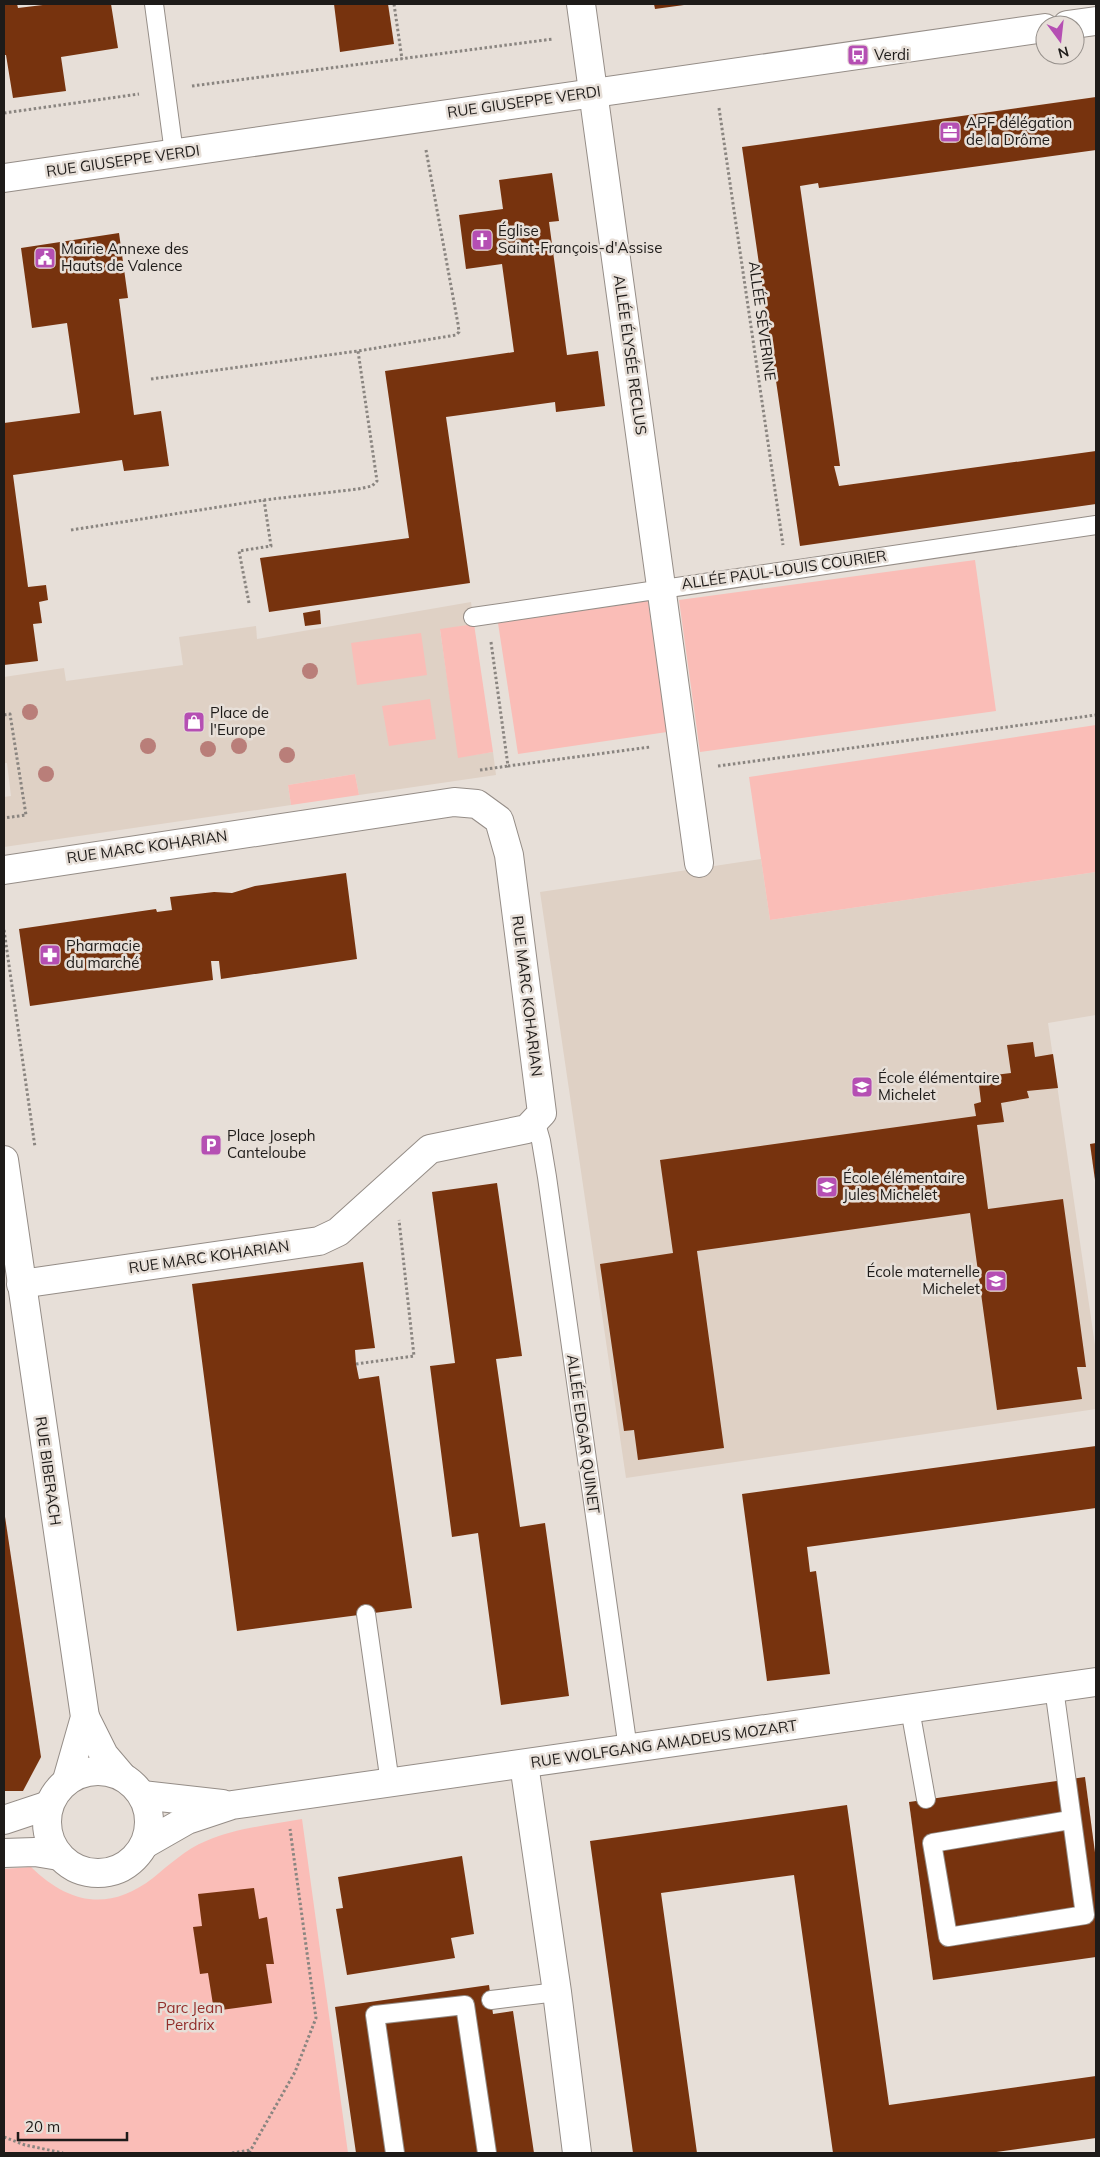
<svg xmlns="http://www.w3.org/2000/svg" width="1100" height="2157" viewBox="0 0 1100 2157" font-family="Mulish,sans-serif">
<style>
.built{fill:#dfd1c5}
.green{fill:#fabdb7}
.building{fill:#77330e}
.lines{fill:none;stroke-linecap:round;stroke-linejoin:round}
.lane-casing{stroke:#958d87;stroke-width:20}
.street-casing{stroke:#958d87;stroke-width:30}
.path{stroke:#8a8580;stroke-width:3;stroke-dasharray:2.5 2.5;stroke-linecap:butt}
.lane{stroke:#fff;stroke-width:18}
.street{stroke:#fff;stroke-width:28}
.tree{fill:#b97e79}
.labels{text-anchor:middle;stroke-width:5;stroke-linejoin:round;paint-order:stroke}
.poi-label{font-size:15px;fill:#1e1b19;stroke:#e7dfd8;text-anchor:start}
.street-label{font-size:15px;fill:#1e1b19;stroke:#e7dfd8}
.park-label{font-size:15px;fill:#932e2b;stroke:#e7dfd8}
</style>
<rect width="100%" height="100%" fill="#e7dfd8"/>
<g class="built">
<polygon points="471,602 474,624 440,630 459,757 493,752 496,775 359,795 355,774 288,785 291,805 4,847 4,797 11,796 7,763 4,763 4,677 64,668 66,681 183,665 179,637 256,626 257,639"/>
<polygon points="761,859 770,920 1096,872 1096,1015 1048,1023 1096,1352 1096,1409 626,1478 540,892"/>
</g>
<g class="green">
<polygon points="975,560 996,711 700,752 679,600"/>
<polygon points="648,601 667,732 518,754 498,623"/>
<polygon points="474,624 493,752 458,758 440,629"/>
<polygon points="421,633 427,675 357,685 351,643"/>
<polygon points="430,699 436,739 389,746 382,706"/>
<polygon points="1096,725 1096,872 770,920 749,777"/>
<polygon points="355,774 359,795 291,805 288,785"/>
<path d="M302,1819L348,2153H4V1869L31,1867C69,1904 109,1912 153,1878C169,1865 186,1849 206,1841C236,1828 270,1825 302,1819Z"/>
</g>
<g class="building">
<polygon points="4,4 17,4 18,8 51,4 111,4 118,48 61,57 66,91 13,98 6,55 4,55"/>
<polygon points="334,4 388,4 394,44 340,52"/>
<polygon points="654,4 684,4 684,5 655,9"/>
<polygon points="1096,97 1096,150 819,188 818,183 800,186 840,466 834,466 839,486 1096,451 1096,504 800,546 742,147"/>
<polygon points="552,173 559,221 549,222 567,355 598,351 605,406 556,412 555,402 446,417 470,583 269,612 260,558 409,538 385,371 514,352 502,264 466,269 459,215 503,209 499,180"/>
<polygon points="119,233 128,298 119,299 134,415 161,411 169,466 124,471 122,460 13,475 28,587 46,585 48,600 39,602 42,623 33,624 38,661 4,665 4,423 80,413 67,323 32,328 21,248"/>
<polygon points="320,610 321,624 305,626 303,613"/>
<polygon points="346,873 357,959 221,979 219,961 211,961 213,980 30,1006 19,929 156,909 157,912 172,910 170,897 214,892 232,893 255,886"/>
<polygon points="1033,1042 1035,1057 1053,1054 1058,1088 1027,1091 1029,1098 1001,1103 1004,1122 977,1125 988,1209 1063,1199 1086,1367 1077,1367 1082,1399 997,1410 970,1213 697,1251 724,1448 638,1460 634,1430 624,1431 600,1264 673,1253 660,1160 976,1116 974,1104 981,1102 978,1077 1011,1073 1007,1045"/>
<polygon points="1096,1143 1096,1180 1095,1180 1090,1144"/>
<polygon points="497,1183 522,1356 496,1359 520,1527 545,1523 569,1696 501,1705 478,1533 452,1537 430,1366 455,1363 432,1192"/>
<polygon points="363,1262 375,1348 355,1350 356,1364 359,1379 379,1376 412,1608 237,1631 192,1284"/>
<polygon points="1096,1446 1096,1508 807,1547 810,1572 816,1571 830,1674 767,1681 742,1494"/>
<polygon points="4,1510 41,1757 23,1791 4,1791"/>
<polygon points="1085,1777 1096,1860 1096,1957 933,1980 909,1802"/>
<polygon points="847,1805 889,2105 1096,2076 1096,2138 989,2153 833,2153 794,1875 661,1893 697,2153 633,2153 590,1841"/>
<polygon points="462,1856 474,1934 451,1938 455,1958 347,1975 336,1909 343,1908 338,1877"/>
<polygon points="254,1888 259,1919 267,1917 274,1964 266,1964 272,2003 214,2011 208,1973 200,1974 193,1927 202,1926 198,1894"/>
<polygon points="489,1985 493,2014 513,2011 534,2153 356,2153 335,2007"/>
</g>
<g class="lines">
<g class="lane-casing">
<g id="lane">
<polyline points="154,4 174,153"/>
<polyline points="473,617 1096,525"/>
<polyline points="535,1120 541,1141 547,1177 628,1749"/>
<polyline points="366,1614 390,1783"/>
<polyline points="1054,1688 1085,1915 948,1937 932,1843 1070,1820"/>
<polyline points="910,1709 926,1799"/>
<polyline points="491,2000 557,1992"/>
<polyline points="395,2153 375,2015 465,2005 487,2153"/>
</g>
</g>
<g class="street-casing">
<g id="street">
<polyline points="581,4 699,863"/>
<polyline points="1067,25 1096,21"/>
<polyline points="4,178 1045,28"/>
<polyline points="4,870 454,802 477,804 499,820 509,855 542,1113 527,1129 430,1149 338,1232 319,1241 21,1284"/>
<polyline points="4,1160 85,1717 67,1780"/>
<polyline points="85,1717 104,1755 121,1775"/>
<polyline points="524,1764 557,1992 577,2153"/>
<circle cx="98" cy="1822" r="51"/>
<polyline points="142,1795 222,1804"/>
<polyline points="4,1820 49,1805"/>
<polyline points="145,1844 187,1820 232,1805 1096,1682"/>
<polyline points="4,1853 35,1852 59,1856"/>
</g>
</g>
<g class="path">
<polyline points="394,4 402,59"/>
<polyline points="192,86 553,39"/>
<polyline points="719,108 783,545"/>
<polyline points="4,113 139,94"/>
<polyline points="151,379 358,351 456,335 459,332 458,324 426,150"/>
<polyline points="71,530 264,500 358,489 372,486 377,481 358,351"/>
<polyline points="249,603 239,551 271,546 264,500"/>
<polyline points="491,642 508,766 650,747"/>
<polyline points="4,715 10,714 26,815 4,818"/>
<polyline points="718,766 1096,715"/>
<polyline points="480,770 508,766"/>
<polyline points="4,930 35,1147"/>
<polyline points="356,1364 414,1356 399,1220"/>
<polyline points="4,2137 25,2145 63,2153"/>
<polyline points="232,2153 250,2150"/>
<polyline points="249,2153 295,2072 316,2018 290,1829"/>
</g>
<use href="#lane" class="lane"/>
<use href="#street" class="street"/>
</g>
<g class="tree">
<circle cx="310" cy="671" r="8"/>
<circle cx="30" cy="712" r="8"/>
<circle cx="148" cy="746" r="8"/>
<circle cx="239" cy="746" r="8"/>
<circle cx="208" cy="749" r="8"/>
<circle cx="287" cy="755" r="8"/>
<circle cx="46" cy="774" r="8"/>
</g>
<defs>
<g id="bus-square" transform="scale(1.125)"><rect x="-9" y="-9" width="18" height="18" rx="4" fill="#b54fb3" stroke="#e7dfd8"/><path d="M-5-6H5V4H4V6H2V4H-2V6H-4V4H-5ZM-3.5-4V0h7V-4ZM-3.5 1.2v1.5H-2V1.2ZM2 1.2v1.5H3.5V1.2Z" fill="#fff"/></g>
<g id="office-square" transform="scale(1.125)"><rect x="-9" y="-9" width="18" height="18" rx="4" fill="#b54fb3" stroke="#e7dfd8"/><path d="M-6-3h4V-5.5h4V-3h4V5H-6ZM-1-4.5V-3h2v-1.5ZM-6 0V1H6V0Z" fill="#fff"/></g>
<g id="church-square" transform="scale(1.125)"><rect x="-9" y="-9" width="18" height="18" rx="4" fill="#b54fb3" stroke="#e7dfd8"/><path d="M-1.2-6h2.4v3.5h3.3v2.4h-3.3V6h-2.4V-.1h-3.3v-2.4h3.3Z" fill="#fff"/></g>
<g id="civic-square" transform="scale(1.125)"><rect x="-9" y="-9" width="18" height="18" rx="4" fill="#b54fb3" stroke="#e7dfd8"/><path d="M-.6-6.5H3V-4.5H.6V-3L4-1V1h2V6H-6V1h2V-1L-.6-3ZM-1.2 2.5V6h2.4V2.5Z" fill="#fff"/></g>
<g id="shop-square" transform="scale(1.125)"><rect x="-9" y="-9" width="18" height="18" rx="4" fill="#b54fb3" stroke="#e7dfd8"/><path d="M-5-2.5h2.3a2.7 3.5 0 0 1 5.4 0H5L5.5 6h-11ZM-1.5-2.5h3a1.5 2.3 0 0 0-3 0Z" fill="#fff"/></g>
<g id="pharmacy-square" transform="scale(1.125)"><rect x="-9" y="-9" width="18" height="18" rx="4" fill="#b54fb3" stroke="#e7dfd8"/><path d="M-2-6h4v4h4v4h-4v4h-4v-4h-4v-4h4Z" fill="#fff"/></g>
<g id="school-square" transform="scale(1.125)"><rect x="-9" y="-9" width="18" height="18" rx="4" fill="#b54fb3" stroke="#e7dfd8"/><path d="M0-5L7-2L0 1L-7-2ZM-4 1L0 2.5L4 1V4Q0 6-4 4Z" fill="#fff"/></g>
<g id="parking-square" transform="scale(1.125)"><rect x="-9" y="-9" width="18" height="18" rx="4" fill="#b54fb3" stroke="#e7dfd8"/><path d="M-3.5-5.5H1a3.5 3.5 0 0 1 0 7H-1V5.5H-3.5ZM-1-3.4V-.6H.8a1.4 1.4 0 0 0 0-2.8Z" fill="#fff"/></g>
</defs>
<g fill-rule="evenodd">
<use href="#bus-square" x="858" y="55"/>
<use href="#office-square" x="950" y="132"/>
<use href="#church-square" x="482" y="240"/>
<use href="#civic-square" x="45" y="258"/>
<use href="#shop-square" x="194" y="722"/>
<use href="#pharmacy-square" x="50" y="955"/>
<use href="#school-square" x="862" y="1087"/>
<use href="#parking-square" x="211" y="1145"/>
<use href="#school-square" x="827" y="1187"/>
<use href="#school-square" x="996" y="1281"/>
</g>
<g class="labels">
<g class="poi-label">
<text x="874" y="60">Verdi</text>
<text x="966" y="128">APF délégation<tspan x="966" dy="17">de la Drôme</tspan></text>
<text x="498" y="236">Église<tspan x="498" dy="17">Saint-François-d'Assise</tspan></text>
<text x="61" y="254">Mairie Annexe des<tspan x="61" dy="17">Hauts de Valence</tspan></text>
<text x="210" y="718">Place de<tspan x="210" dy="17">l'Europe</tspan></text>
<text x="66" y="951">Pharmacie<tspan x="66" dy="17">du marché</tspan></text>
<text x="878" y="1083">École élémentaire<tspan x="878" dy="17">Michelet</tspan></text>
<text x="227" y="1141">Place Joseph<tspan x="227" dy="17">Canteloube</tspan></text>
<text x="843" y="1183">École élémentaire<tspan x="843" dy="17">Jules Michelet</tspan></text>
<text x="980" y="1277" text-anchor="end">École maternelle<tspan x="980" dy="17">Michelet</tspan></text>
</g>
<g class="street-label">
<text transform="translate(524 102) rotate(-8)" y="5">RUE GIUSEPPE VERDI</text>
<text transform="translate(123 161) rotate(-8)" y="5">RUE GIUSEPPE VERDI</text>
<text transform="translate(762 321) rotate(82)" y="5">ALLÉE SÉVERINE</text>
<text transform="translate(630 355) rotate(82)" y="5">ALLÉE ÉLYSÉE RECLUS</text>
<text transform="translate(784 570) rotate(-8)" y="5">ALLÉE PAUL-LOUIS COURIER</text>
<text transform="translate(147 847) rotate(-8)" y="5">RUE MARC KOHARIAN</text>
<text transform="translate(527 996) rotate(83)" y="5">RUE MARC KOHARIAN</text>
<text transform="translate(209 1257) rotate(-8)" y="5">RUE MARC KOHARIAN</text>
<text transform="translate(583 1434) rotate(82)" y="5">ALLÉE EDGAR QUINET</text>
<text transform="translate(48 1471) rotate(82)" y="5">RUE BIBERACH</text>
<text transform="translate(664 1744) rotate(-8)" y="5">RUE WOLFGANG AMADEUS MOZART</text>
</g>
<g class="park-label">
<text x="190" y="2013">Parc Jean<tspan x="190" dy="17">Perdrix</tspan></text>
</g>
</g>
<rect width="1100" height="2157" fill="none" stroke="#1e1b19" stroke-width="10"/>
<g transform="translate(1060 40) rotate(165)"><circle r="24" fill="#e7dfd8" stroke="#97918c"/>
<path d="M0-4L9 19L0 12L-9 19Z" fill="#b54fb3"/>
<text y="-8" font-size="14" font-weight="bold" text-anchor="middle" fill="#1e1b19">N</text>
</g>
<path d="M18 2132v8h109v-8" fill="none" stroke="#1e1b19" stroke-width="2.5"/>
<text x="25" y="2132" font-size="15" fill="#1e1b19" stroke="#e7dfd8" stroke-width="4" paint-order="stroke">20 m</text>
</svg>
